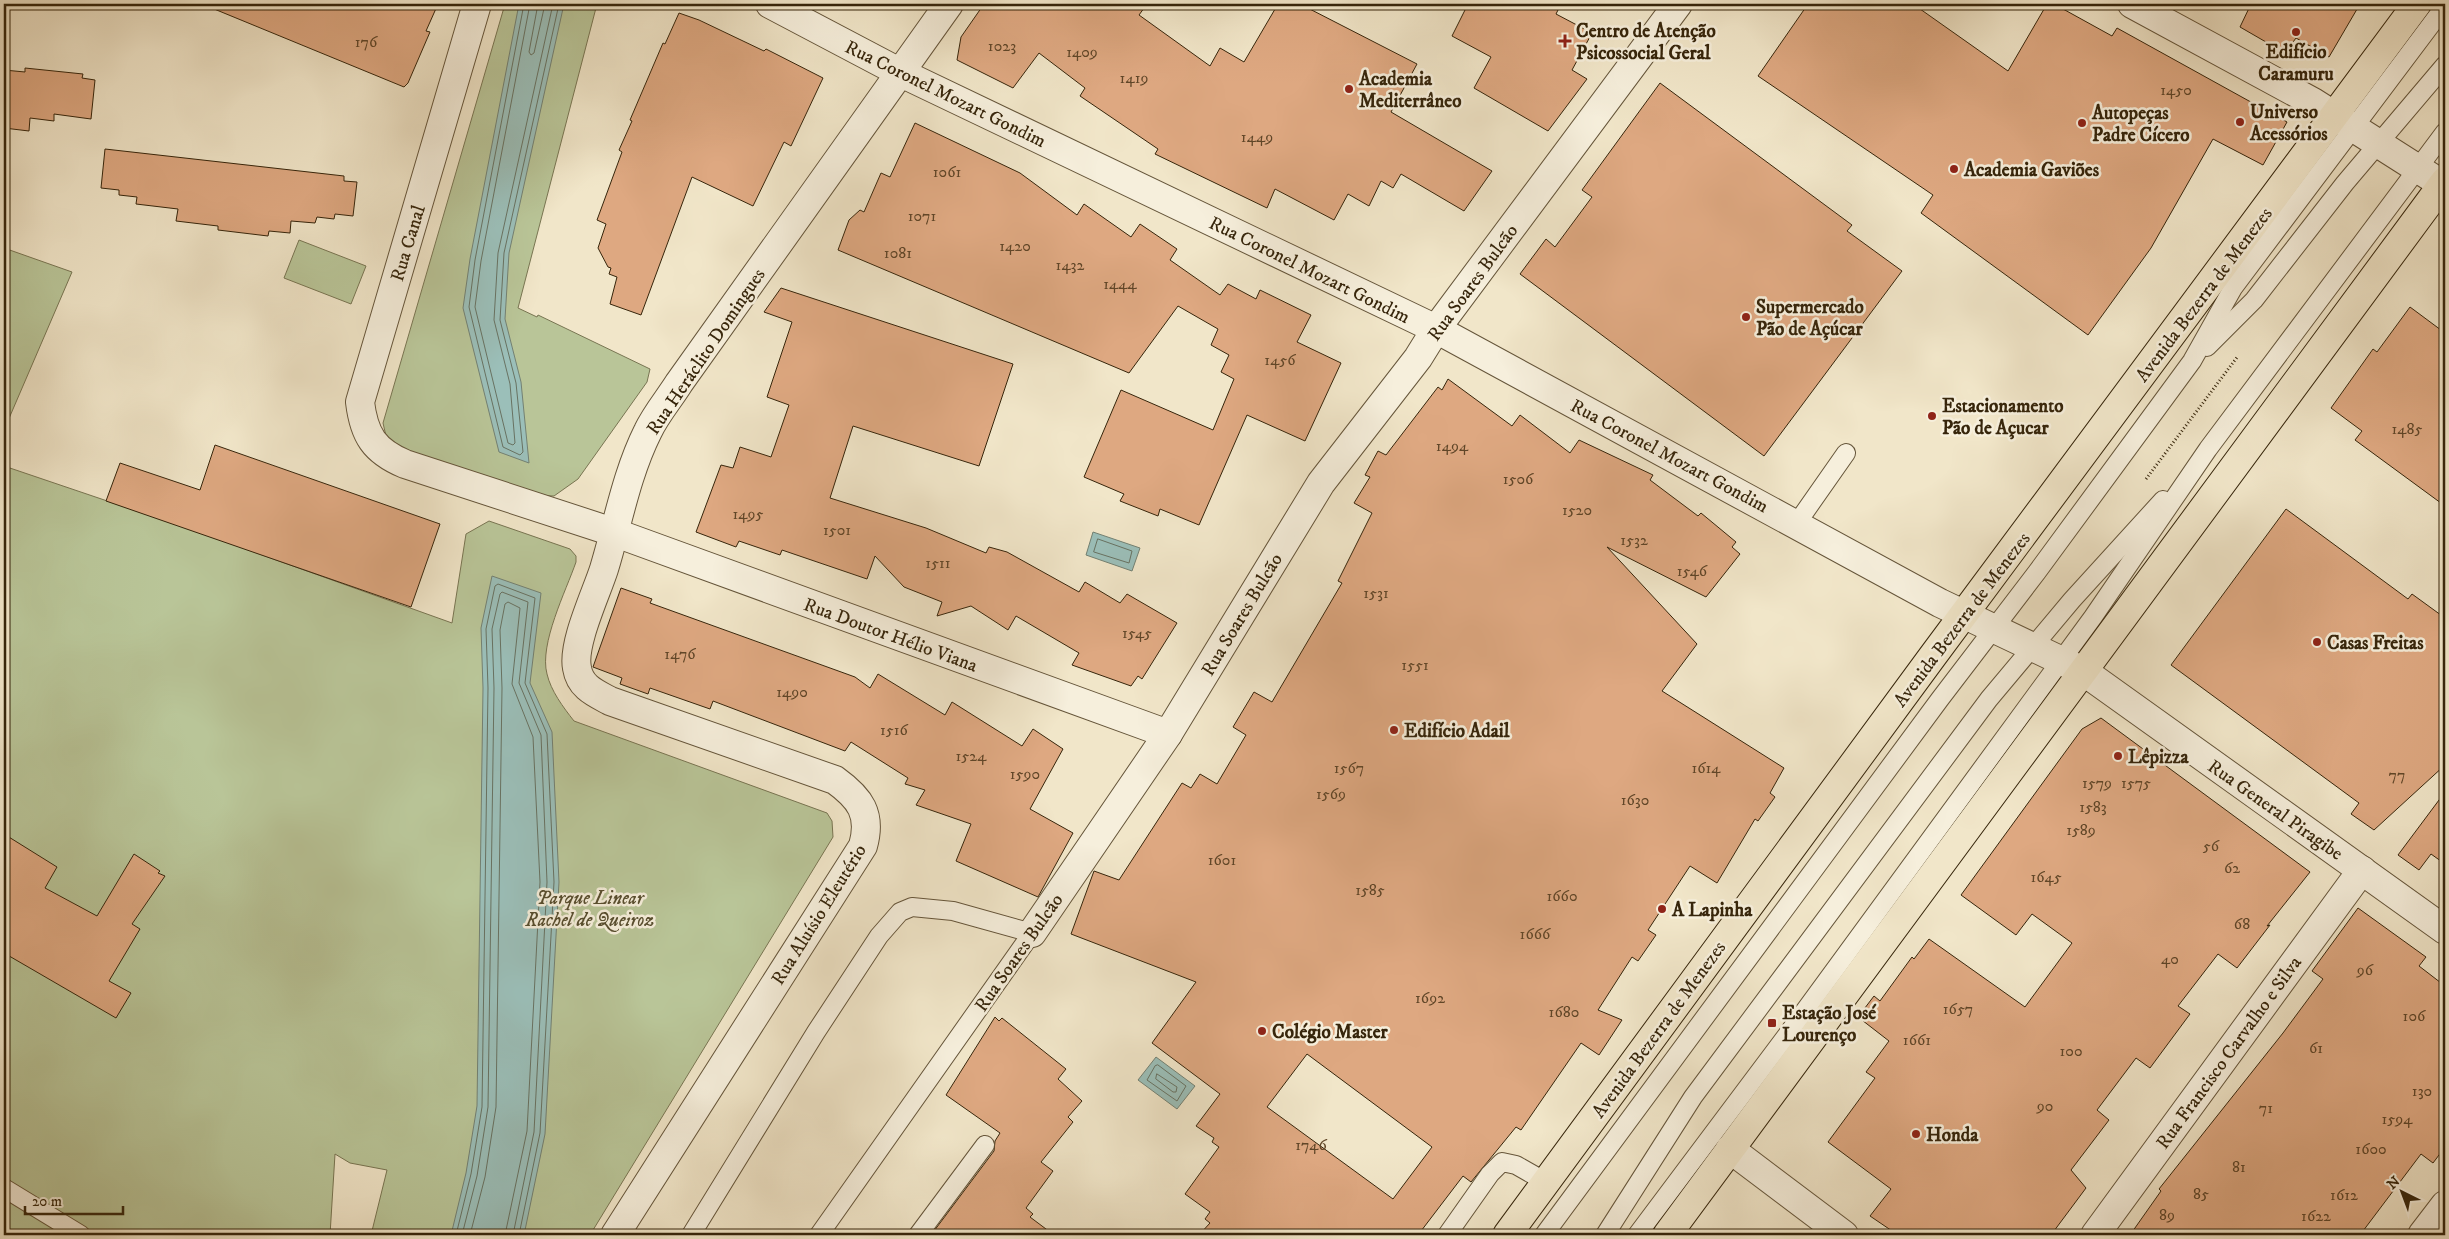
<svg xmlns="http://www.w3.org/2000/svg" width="2449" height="1239" viewBox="0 0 2449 1239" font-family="'IM FELL DW Pica',serif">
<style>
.green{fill:#b9c598;stroke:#787552}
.water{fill:#9bbfb9;stroke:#738173}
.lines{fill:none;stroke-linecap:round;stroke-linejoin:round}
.shore{stroke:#687262;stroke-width:1}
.building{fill:#dea881;stroke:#36250b;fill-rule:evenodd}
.service-casing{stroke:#65553a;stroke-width:20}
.minor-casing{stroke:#65553a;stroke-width:30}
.tertiary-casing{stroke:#65553a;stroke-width:30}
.primary-casing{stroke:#36250b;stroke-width:30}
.path{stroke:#36250b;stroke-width:3;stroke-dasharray:1 2.5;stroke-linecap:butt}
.service{stroke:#f6efdc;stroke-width:18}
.minor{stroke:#f6efdc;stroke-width:28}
.tertiary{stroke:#f6efdc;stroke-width:28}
.primary{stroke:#f1e6c9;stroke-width:28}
.poi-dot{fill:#8f2418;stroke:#f6efdc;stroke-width:2}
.labels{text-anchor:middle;stroke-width:5;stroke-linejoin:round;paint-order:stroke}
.number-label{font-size:16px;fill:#604628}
.poi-label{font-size:19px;font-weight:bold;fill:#36250b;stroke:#f6efdc;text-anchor:start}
.street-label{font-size:19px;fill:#36250b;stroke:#f6efdc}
.park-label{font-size:19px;font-style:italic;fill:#574d2e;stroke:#f6efdc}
</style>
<rect width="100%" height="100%" fill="#f1e6c9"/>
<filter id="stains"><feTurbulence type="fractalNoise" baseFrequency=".004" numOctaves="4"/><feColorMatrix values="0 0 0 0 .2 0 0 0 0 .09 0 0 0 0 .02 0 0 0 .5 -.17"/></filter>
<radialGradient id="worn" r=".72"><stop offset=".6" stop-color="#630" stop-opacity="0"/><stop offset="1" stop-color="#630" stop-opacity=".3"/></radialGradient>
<g class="green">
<polygon points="505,4 597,4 518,308 537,317 538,315 650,369 647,382 578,479 554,496 528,495 412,455 386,436 383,423"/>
<polygon points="299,240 366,266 351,304 284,278"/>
<polygon points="4,248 72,272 4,430"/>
<path d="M4,466L187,528L452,623L466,534L489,521L570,549L576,556V562C566,591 539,644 547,674C551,691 563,707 574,721L827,813L832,821L833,837L590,1235H371L387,1170L350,1163L335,1154L330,1235H4Z"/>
</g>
<g class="water">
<polygon points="519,4 564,4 509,253 505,319 521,382 529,463 499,452 463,308 470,259"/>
<polygon points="1093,532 1140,548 1132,571 1086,555"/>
<polygon points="492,576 541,593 530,683 552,732 559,882 545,1134 524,1235 451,1235 466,1173 477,1106 483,688 481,628"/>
<polygon points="1156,1057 1195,1086 1177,1109 1138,1080"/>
</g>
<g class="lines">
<g class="shore">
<polyline points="524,4 475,260 469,307 503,447 520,455 523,452 516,383 500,320 504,253 559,4"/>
<polyline points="530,4 481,261 475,307 508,443 513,445 515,443 510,384 494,320 498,253 553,4"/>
<polyline points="538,4 529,52 531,55 534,53 545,4"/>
<polygon points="1098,539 1132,551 1129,563 1094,552"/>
<polygon points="1158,1065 1186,1086 1177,1101 1147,1080 1155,1066"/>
<polygon points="1157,1074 1177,1087 1176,1092 1173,1092 1156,1079"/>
<polyline points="456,1235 471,1174 482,1107 488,688 486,629 495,586 498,584 535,598 525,683 547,734 554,882 540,1133 519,1235"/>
<polyline points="462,1235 477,1176 488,1107 494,688 492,629 500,594 502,592 528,602 519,683 541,735 547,882 534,1132 513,1235"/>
<polyline points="470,1235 485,1177 496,1107 502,688 500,630 505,604 508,602 520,608 512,684 533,737 540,882 527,1131 505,1235"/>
</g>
</g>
<g class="building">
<polygon points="202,4 438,4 426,31 430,32 408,83 404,87"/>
<polygon points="984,4 1147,4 1139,15 1210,66 1220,48 1244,62 1278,4 1300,4 1417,64 1391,112 1492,171 1464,211 1401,174 1393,188 1381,181 1369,206 1348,194 1334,220 1275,189 1267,208 1155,154 1158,149 1080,96 1085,88 1039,53 1013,88 957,60 961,37"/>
<polygon points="1468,4 1561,4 1556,14 1592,33 1572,70 1587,79 1548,131 1474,88 1491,57 1452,36"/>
<polygon points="1808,4 1913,4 2008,71 2047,4 2054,4 2112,36 2117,28 2287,122 2263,165 2213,139 2151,248 2088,335 1921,213 1933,195 1758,76"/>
<polygon points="2251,4 2360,4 2329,57 2296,38 2285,53 2240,27"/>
<polygon points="679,13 699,20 764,51 766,49 823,78 791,146 784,142 753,206 692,177 641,315 610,304 617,277 609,274 611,268 608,267 598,248 606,224 597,220 622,152 619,150 632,121 630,120 663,43 665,44"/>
<polygon points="25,68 83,74 82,78 95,80 91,119 54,114 54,121 30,118 29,131 4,128 4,70 25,72"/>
<polygon points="1660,83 1852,225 1847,231 1902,271 1764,456 1520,274 1546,239 1555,247 1592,197 1582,190"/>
<polygon points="915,123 1020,173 1077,215 1084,204 1131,237 1140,224 1177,249 1170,260 1220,295 1228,284 1256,299 1260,290 1311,315 1297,342 1341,363 1305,441 1247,415 1199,525 1160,509 1158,516 1120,501 1124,494 1084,477 1121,390 1213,430 1234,379 1221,372 1229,355 1211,345 1218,329 1178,306 1129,373 838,250 849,220 860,210 864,212 881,173 890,177"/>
<polygon points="105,149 344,176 344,181 357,182 353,216 335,214 334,219 317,217 315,223 291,221 290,233 269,231 268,236 218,230 218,226 176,221 178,209 136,204 137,197 119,195 119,190 101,188"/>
<polygon points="781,288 1013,364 979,466 853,426 830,498 926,528 986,553 989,547 1007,552 1079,592 1085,582 1120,603 1127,594 1177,623 1142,679 1138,676 1131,686 1072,665 1079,653 1016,616 1008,630 971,606 937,616 942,602 904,587 875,556 867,579 782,550 780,555 739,541 736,547 696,532 721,465 733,468 740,447 771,457 789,405 767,397 792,322 764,312"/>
<polygon points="2410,307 2445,333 2445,506 2355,440 2362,431 2331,408 2373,349 2377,352"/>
<path d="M1448,379L1512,426L1520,415L1570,453L1579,440L1653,475L1650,480L1698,516L1701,513L1736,542L1732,547L1740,554L1706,597L1607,547L1697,644L1662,691L1784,768L1770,793L1775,797L1758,821L1755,819L1717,883L1690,866L1648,930L1656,935L1638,961L1632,957L1598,1010L1622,1020L1599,1055L1581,1043L1521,1130L1516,1127L1471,1182L1463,1176L1418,1235H1199L1210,1223L1205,1219L1210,1212L1185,1194L1219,1147L1212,1142L1214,1138L1196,1126L1220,1094L1152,1043L1196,982L1071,934L1094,871L1119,880L1182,783L1191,788L1200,774L1217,784L1246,735L1233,727L1254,692L1272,702L1342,583L1338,581L1372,513L1354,503L1370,477L1365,475L1378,451L1386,455L1438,387L1442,390ZM1307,1054L1432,1147L1393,1199L1267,1107Z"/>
<polygon points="215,445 440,524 411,607 106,501 120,463 200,490"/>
<polygon points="2286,509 2408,599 2412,594 2445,618 2445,765 2374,830 2351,814 2359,803 2171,665"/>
<polygon points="621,588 652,599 650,603 855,677 870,688 878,674 945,715 952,702 1022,746 1033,729 1063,749 1030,809 1073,833 1038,897 956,861 971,824 916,805 925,790 905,784 908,778 851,742 845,751 713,701 710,709 650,688 648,694 620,684 622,678 593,667"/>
<polygon points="2101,718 2310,872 2267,926 2270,925 2237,968 2218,954 2178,1006 2190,1014 2150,1068 2136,1058 2097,1110 2109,1120 2071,1170 2086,1188 2051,1235 1898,1235 1870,1216 1891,1189 1828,1142 1875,1078 1866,1072 1889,1041 1858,1017 1874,996 1880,1001 1912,957 1914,959 1929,939 2025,1007 2072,943 2032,914 2016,935 1961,895 2082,729"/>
<polygon points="2445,792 2445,864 2431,854 2419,870 2398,855"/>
<polygon points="4,834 57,867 45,888 97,916 134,854 160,871 158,873 165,876 132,924 140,929 109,981 131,993 116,1018 4,953"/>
<polygon points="2358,908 2426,957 2419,966 2445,986 2445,1147 2433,1163 2421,1154 2360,1235 2130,1235 2161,1191 2159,1189 2283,1033 2323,979 2312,971"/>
<polygon points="995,1017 999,1021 1002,1018 1066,1069 1058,1079 1082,1101 1068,1117 1073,1122 1041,1162 1053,1171 1026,1208 1033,1214 1030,1217 1054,1235 931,1235 994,1151 995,1141 1000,1133 946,1095"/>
</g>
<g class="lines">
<g class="service-casing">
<g id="service">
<polyline points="2207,347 2254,300 2345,183 2445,65"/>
<polyline points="1797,523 1846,453"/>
<polyline points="4,1188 81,1235"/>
<polyline points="691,1235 816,1032 879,936 900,912 912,907 953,911 1032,933 819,1235"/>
<polyline points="918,1235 985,1145"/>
<polyline points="1447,1235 1490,1174 1502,1162 1516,1165 1546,1182"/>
<polyline points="1544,1235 1940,699 2037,572 2192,361 2233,288 2445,6"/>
<polyline points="1605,1235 1693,1097 1989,699 2072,600 2163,500"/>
<polyline points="1637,1235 1787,1035 2093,617 2208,449 2445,132"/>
</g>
</g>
<g class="minor-casing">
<g id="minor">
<path d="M477,4L360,402C364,435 374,451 405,464L613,532L1168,734"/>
<polyline points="770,4 899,72 1436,329 1940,603 2083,671 2445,930"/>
<polyline points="2132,4 2313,102 2445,186"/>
<polyline points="1032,933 1168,734 1321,483 1418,358 1436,329 1678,4"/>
<polyline points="1730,1149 1844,1235"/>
<path d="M615,1235L863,846C872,814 860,798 835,780L610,701C595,693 580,687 577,668C572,644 596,594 604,569C618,523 626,475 648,431C656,414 669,399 679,383L949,4"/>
<polyline points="2095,1235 2362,870"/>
</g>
</g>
<g class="tertiary-casing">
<polyline id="tertiary" points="2422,1235 2445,1205"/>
</g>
<g class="primary-casing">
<g id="primary">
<polyline points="1507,1235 1932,657 2417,4"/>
<polyline points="1667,1235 2445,181"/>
</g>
</g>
<polyline class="path" points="2146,479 2238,356"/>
<use href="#service" class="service"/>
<use href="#minor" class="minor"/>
<use href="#tertiary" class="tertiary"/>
<use href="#primary" class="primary"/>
</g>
<g class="poi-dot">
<circle cx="2296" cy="32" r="5"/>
<path d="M1562.5 33.5h5v5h5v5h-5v5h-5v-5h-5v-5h5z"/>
<circle cx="1349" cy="89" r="5"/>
<circle cx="2240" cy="122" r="5"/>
<circle cx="2082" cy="123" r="5"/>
<circle cx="1954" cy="169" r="5"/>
<circle cx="1746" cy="317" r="5"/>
<circle cx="1932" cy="416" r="5"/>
<circle cx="2317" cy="642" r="5"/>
<circle cx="1394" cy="730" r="5"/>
<circle cx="2118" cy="756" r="5"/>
<circle cx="1662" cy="909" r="5"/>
<rect x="1767" y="1018" width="10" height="10" rx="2.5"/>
<circle cx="1262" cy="1031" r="5"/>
<circle cx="1916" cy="1134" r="5"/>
</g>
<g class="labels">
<g class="number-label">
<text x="366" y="47">176</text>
<text x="1002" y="51">1023</text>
<text x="1082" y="57">1409</text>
<text x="1134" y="83">1419</text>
<text x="2176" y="95">1450</text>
<text x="1257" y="142">1449</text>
<text x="947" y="177">1061</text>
<text x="922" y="221">1071</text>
<text x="1015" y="251">1420</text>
<text x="898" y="258">1081</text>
<text x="1070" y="270">1432</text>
<text x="1120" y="289">1444</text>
<text x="1280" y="365">1456</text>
<text x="2407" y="434">1485</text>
<text x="1452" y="451">1494</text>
<text x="1518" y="484">1506</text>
<text x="1577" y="515">1520</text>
<text x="748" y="519">1495</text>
<text x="837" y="535">1501</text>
<text x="1634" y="545">1532</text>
<text x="938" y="568">1511</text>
<text x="1692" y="576">1546</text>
<text x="1376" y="598">1531</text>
<text x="1137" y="638">1545</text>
<text x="680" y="659">1476</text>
<text x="1415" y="670">1551</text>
<text x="792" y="697">1490</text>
<text x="894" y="735">1516</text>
<text x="971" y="761">1524</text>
<text x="1349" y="773">1567</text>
<text x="1706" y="773">1614</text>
<text x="1025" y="779">1590</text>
<text x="2397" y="780">77</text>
<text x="2097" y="788">1579</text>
<text x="2136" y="788">1575</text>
<text x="1331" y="799">1569</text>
<text x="1635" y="805">1630</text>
<text x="2093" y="812">1583</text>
<text x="2081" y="835">1589</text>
<text x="2211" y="851">56</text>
<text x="1222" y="865">1601</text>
<text x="2232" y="873">62</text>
<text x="2046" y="882">1645</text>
<text x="1370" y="895">1585</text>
<text x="1562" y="901">1660</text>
<text x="2242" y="929">68</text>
<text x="1535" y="939">1666</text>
<text x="2170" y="964">40</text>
<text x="2365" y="975">96</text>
<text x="1430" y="1003">1692</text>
<text x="1958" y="1014">1657</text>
<text x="1564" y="1017">1680</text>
<text x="2414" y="1021">106</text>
<text x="1917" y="1045">1661</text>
<text x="2316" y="1053">61</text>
<text x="2071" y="1056">100</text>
<text x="2422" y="1096">130</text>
<text x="2045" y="1111">90</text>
<text x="2266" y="1113">71</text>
<text x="2397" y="1124">1594</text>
<text x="1311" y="1150">1746</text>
<text x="2371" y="1154">1600</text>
<text x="2239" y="1172">81</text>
<text x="2201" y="1199">85</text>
<text x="2344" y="1200">1612</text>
<text x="2167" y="1220">89</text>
<text x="2316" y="1221">1622</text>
</g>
<g class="poi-label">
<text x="1576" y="37">Centro de Atenção<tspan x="1576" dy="22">Psicossocial Geral</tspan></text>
<text x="2296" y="58" text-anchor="middle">Edifício<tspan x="2296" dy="22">Caramuru</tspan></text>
<text x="1359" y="85">Academia<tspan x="1359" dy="22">Mediterrâneo</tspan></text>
<text x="2250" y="118">Universo<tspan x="2250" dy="22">Acessórios</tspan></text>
<text x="2092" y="119">Autopeças<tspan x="2092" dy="22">Padre Cícero</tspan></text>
<text x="1964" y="176">Academia Gaviões</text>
<text x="1756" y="313">Supermercado<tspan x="1756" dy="22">Pão de Açúcar</tspan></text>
<text x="1942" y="412">Estacionamento<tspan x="1942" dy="22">Pão de Açucar</tspan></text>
<text x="2327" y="649">Casas Freitas</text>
<text x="1404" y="737">Edifício Adail</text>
<text x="2128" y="763">Lêpizza</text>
<text x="1672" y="916">A Lapinha</text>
<text x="1782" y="1019">Estação José<tspan x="1782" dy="22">Lourenço</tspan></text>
<text x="1272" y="1038">Colégio Master</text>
<text x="1926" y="1141">Honda</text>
</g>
<g class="street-label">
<text transform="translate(946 93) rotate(26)" y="7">Rua Coronel Mozart Gondim</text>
<text transform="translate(407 243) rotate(-73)" y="7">Rua Canal</text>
<text transform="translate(1310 269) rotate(26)" y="7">Rua Coronel Mozart Gondim</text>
<text transform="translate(1472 282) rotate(-54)" y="7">Rua Soares Bulcão</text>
<text transform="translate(2203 294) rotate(-53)" y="7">Avenida Bezerra de Menezes</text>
<text transform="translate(705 351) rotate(-56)" y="7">Rua Heráclito Domingues</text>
<text transform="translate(1670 455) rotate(28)" y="7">Rua Coronel Mozart Gondim</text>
<text transform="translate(1241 614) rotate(-59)" y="7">Rua Soares Bulcão</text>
<text transform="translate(1961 619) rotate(-53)" y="7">Avenida Bezerra de Menezes</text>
<text transform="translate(891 634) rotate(20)" y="7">Rua Doutor Hélio Viana</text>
<text transform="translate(2276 809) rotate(35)" y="7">Rua General Piragibe</text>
<text transform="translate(818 914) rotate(-58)" y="7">Rua Aluísio Eleutério</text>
<text transform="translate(1018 952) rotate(-55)" y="7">Rua Soares Bulcão</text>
<text transform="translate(1658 1029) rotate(-54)" y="7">Avenida Bezerra de Menezes</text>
<text transform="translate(2228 1052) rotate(-54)" y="7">Rua Francisco Carvalho e Silva</text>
</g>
<g class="park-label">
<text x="590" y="904">Parque Linear<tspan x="590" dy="22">Rachel de Queiroz</tspan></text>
</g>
</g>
<rect width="2449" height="1239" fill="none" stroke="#f1e6c9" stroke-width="20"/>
<rect x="5" y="5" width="2439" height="1229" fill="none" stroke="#36250b" stroke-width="2.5"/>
<rect x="10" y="10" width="2429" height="1219" fill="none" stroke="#36250b"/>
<g transform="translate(2402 1192) rotate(318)" stroke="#f6efdc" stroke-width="4" paint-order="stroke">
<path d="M0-4L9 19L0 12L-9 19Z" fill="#36250b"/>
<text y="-8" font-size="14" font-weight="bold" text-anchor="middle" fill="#36250b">N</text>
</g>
<path d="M25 1206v8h98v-8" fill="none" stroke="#36250b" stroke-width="2.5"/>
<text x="32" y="1206" font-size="15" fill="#36250b" stroke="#f6efdc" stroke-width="4" paint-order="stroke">20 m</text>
<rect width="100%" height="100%" filter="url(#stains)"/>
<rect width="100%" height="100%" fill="url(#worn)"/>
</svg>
